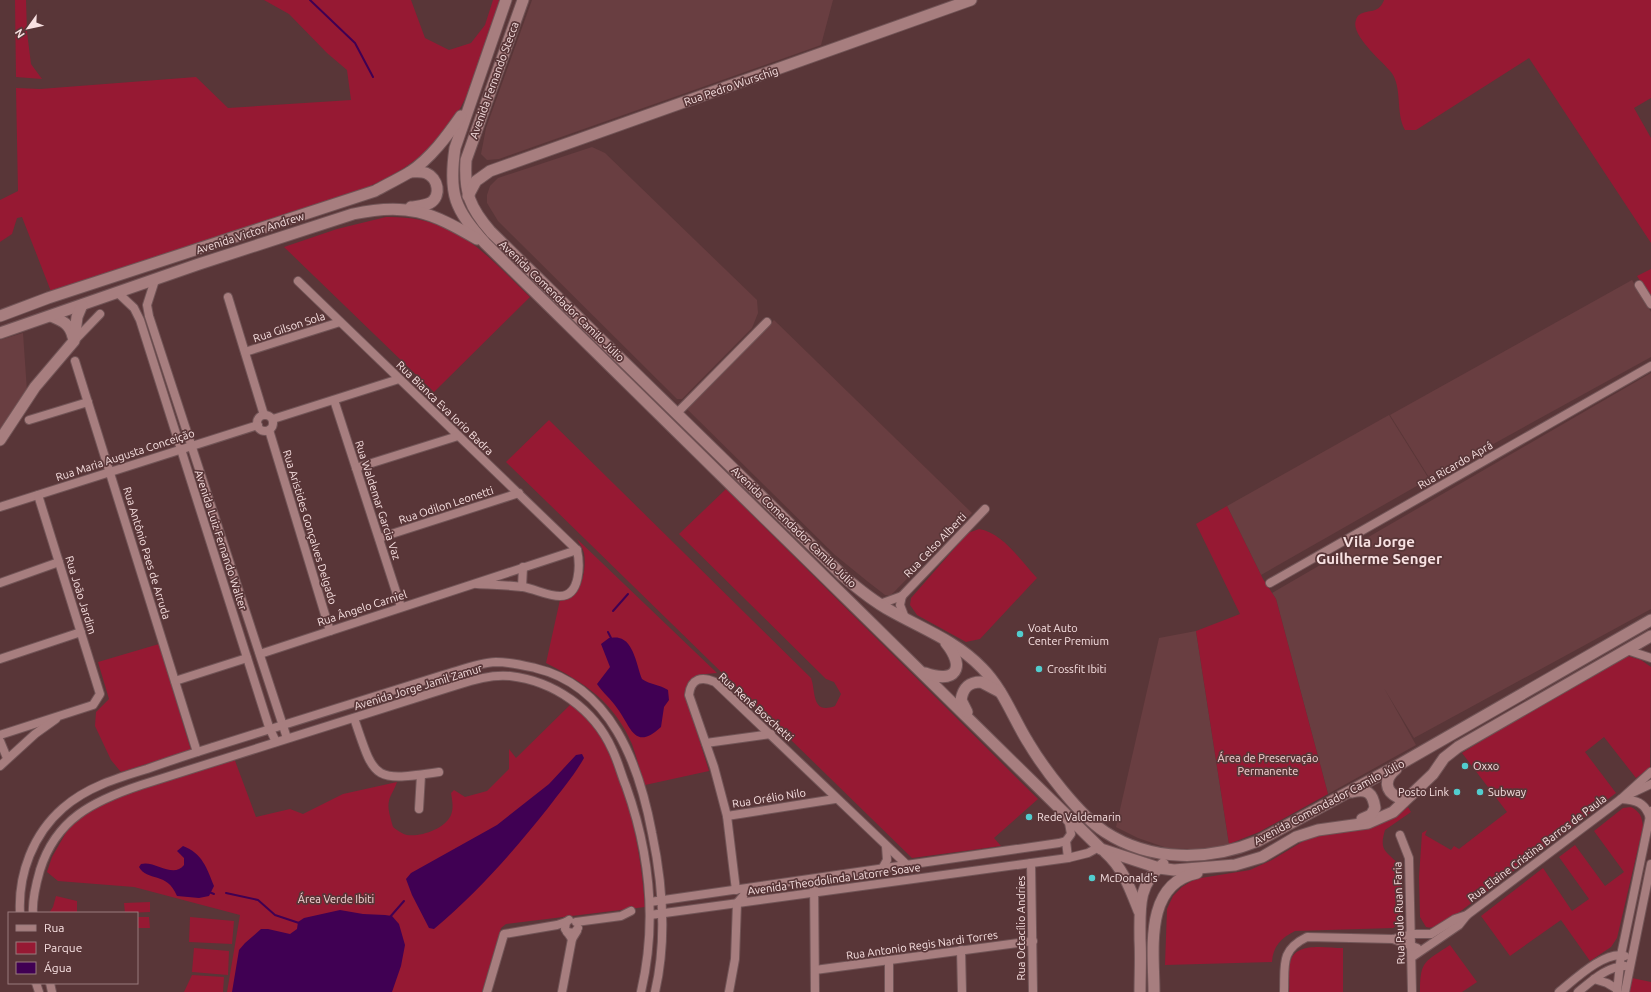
<svg xmlns="http://www.w3.org/2000/svg" width="1651" height="992" viewBox="0 0 1651 992" font-family="Ubuntu,sans-serif">
<style>
.built{fill:#693e41}
.green{fill:#961933}
.water{fill:#400053}
.lines{fill:none;stroke-linecap:round;stroke-linejoin:round}
.stream{stroke:#400053;stroke-width:2}
.street-casing{stroke:#715456;stroke-width:10}
.secondary-casing{stroke:#715456;stroke-width:13}
.street{stroke:#a77e7f;stroke-width:8}
.secondary{stroke:#a77e7f;stroke-width:11}
.poi-dot{fill:#52cdce;stroke:#593638;stroke-width:1.5}
.labels{text-anchor:middle;stroke-width:3.5;stroke-linejoin:round;paint-order:stroke}
.street-label{font-size:11px;fill:#f8e1e2;stroke:#593638}
.poi-label{font-size:11px;fill:#f8e1e2;stroke:#593638;text-anchor:start}
.park-label{font-size:11px;fill:#f7d3d4;stroke:#593638}
.district-label{font-size:15px;font-weight:bold;fill:#f8e1e2;stroke:#593638}
</style>
<rect width="100%" height="100%" fill="#593638"/>
<g class="built">
<polygon points="532,0 833,0 821,45 499,159 487,160 481,154 486,128"/>
<polygon points="592,147 605,153 757,300 758,313 752,328 682,399 677,399 498,221 487,203 487,195 490,186 498,178"/>
<polygon points="1632,280 1651,312 1651,357 1430,479 1390,415"/>
<polygon points="774,320 972,513 890,596 885,595 867,581 835,555 687,409"/>
<polygon points="23,333 27,391 0,435 0,340"/>
<polygon points="1651,373 1651,609 1414,738 1384,688 1416,745 1328,794 1276,599 1272,593"/>
<polygon points="1389,415 1429,479 1261,575 1227,506"/>
<polygon points="1196,631 1229,844 1211,850 1167,848 1138,838 1116,827 1159,638"/>
</g>
<g class="green">
<polygon points="15,0 26,0 27,32 31,64 42,79 16,77"/>
<path d="M264,0H411L425,38L449,50L471,43L485,25L493,0H501C485,46 473,100 440,137C398,186 326,202 267,222C195,247 124,270 52,294L22,217L17,218L12,234L0,242V200L18,191L16,88L40,89L196,77L228,108L351,100L347,70L327,53L289,14Z"/>
<path d="M1384,0H1651V98L1634,108L1651,138V243L1529,58L1416,130H1405C1395,112 1403,88 1391,72C1382,61 1350,35 1356,20C1359,10 1370,13 1377,9C1380,8 1383,3 1384,0Z"/>
<path d="M386,217C456,216 483,252 530,297L434,392L284,247L337,229Z"/>
<polygon points="1651,269 1651,298 1637,276"/>
<path d="M549,420L811,678C816,691 811,715 835,706L841,694L834,682L826,679L679,534L726,489L1038,799L994,838L1001,846L912,858L506,462Z"/>
<polygon points="1227,506 1263,579 1276,599 1328,794 1259,832 1229,844 1196,631 1240,614 1196,524"/>
<path d="M979,529C1003,533 1021,561 1037,578L980,639L966,642L917,615L910,605L911,598L968,533Z"/>
<path d="M577,539L717,673C700,674 689,675 685,694L709,771L645,785C640,772 637,758 632,744C614,702 585,683 546,663L560,600C581,602 587,569 584,553C583,548 579,543 577,539Z"/>
<polygon points="159,644 191,750 121,772 111,760 95,726 96,712 109,699 98,662"/>
<path d="M1628,656L1641,660L1651,667L1650,768L1636,778L1604,737L1585,752L1616,793L1449,920C1441,925 1435,929 1426,927L1420,917L1419,877L1422,833L1427,830L1425,835L1451,850L1454,846L1459,849L1507,812L1462,753L1509,724Z"/>
<path d="M572,703L589,719L587,721L590,720C626,766 641,849 645,907L506,924L501,928L482,992H227L240,915L134,887L58,881L47,872L52,857L71,824L97,805L129,792L234,758L256,817L290,809L303,814L343,794L397,782C395,789 390,795 389,801C387,809 391,819 393,827C397,830 402,834 407,835C421,837 445,829 451,815C454,807 452,800 451,793L454,790L465,797L487,791L509,769V749L516,758Z"/>
<path d="M1408,807L1411,812L1385,830C1378,853 1388,851 1401,867V918L1398,924L1393,928L1295,931C1281,938 1273,946 1272,962L1165,965L1167,909L1173,896L1182,887L1195,879L1250,870L1272,860L1307,839L1395,816Z"/>
<path d="M1631,807C1640,812 1642,816 1643,827L1617,938L1611,947L1590,961L1561,920L1510,956L1481,916L1543,868L1572,911L1589,899L1559,857L1575,845L1605,886L1624,872L1594,831L1623,808Z"/>
<polygon points="56,896 77,901 77,913 49,913 53,907"/>
<polygon points="150,902 150,912 125,913 124,903"/>
<polygon points="137,917 149,917 150,928 137,928"/>
<polygon points="190,917 234,921 232,944 189,942"/>
<path d="M1450,945L1477,982L1462,992H1420C1420,960 1425,962 1450,945Z"/>
<polygon points="194,948 229,951 228,975 192,972"/>
<path d="M1343,948V992H1289C1290,983 1288,972 1290,963C1294,941 1326,948 1343,948Z"/>
<polygon points="192,975 224,977 223,992 184,992"/>
<polygon points="1632,978 1651,982 1651,992 1629,992"/>
</g>
<g class="water">
<path d="M609,638C611,638 616,637 619,638C634,641 637,667 642,679C651,685 658,684 668,690L669,700L664,707L661,727C634,752 631,726 617,708C611,699 603,693 597,684L610,667L601,644Z"/>
<path d="M582,754L584,758C574,776 560,792 548,808C513,852 477,893 434,929L429,928L412,895L406,879L411,873L497,825L549,784L576,755Z"/>
<path d="M183,846C202,853 207,868 214,886L209,896L199,898L177,896C167,871 147,882 139,867L141,864C155,860 173,879 184,865V858L177,851Z"/>
<polygon points="340,910 363,914 385,915 392,916 399,924 405,945 401,966 392,992 232,992 239,950 245,943 261,929 268,929 290,934 297,929 298,922 304,918"/>
</g>
<g class="lines">
<g class="stream">
<polyline points="310,0 355,43 373,77"/>
<polyline points="613,611 628,594"/>
<polyline points="608,632 612,640"/>
<polyline points="209,892 214,894"/>
<polyline points="226,893 258,900 275,915 299,923"/>
<polyline points="390,917 404,901"/>
</g>
<g class="street-casing">
<g id="street">
<polyline points="155,280 147,305 149,316 287,738"/>
<polyline points="298,281 577,550"/>
<polyline points="1639,285 1651,304"/>
<polyline points="118,293 134,308 140,320 269,727 276,742"/>
<polyline points="228,297 264,415"/>
<polyline points="74,341 100,314"/>
<polyline points="245,352 340,322"/>
<polyline points="75,361 197,752"/>
<polyline points="334,400 401,607"/>
<polyline points="676,414 767,322"/>
<circle cx="265" cy="423" r="8"/>
<polyline points="273,419 399,379"/>
<polyline points="29,420 88,402"/>
<polyline points="269,430 330,631"/>
<polyline points="356,468 458,436"/>
<polyline points="0,507 258,425"/>
<polyline points="379,538 519,493"/>
<polyline points="0,583 59,562"/>
<polyline points="1270,583 1651,366"/>
<path d="M477,584C492,585 508,585 523,587C535,589 548,596 560,596C581,596 580,563 577,550"/>
<polyline points="522,587 523,567"/>
<polyline points="902,596 900,605 905,618"/>
<polyline points="880,604 902,596 985,509"/>
<polyline points="1627,650 1651,658"/>
<polyline points="260,654 577,550"/>
<polyline points="0,659 81,632"/>
<polyline points="175,681 247,658"/>
<path d="M354,718C375,780 372,782 439,772"/>
<polyline points="0,735 93,705 100,694 38,495"/>
<polyline points="0,741 7,758"/>
<polyline points="706,743 771,734"/>
<polyline points="0,766 35,734 56,719"/>
<polyline points="1630,794 1651,784"/>
<path d="M1621,799C1636,800 1645,802 1650,818"/>
<polyline points="419,809 421,775"/>
<polyline points="727,816 835,799"/>
<polyline points="1400,835 1409,858 1412,992"/>
<polyline points="1066,841 1068,858"/>
<polyline points="1031,863 1033,992"/>
<polyline points="882,869 887,860 886,846"/>
<polyline points="814,879 815,992"/>
<path d="M736,890L727,816L714,767L689,695C691,678 702,676 715,682L907,865"/>
<polyline points="650,902 1059,843 1066,841 1071,834 1069,823 1065,818"/>
<path d="M20,913C18,874 33,834 63,808C87,787 117,778 147,769C169,761 191,754 213,747C290,723 367,699 443,675C461,670 478,663 496,662C510,662 522,665 535,668C611,686 639,764 652,833C663,885 667,940 655,992"/>
<path d="M33,913C32,899 36,884 40,870C56,819 93,801 141,785L451,687C470,681 490,674 510,676C554,681 594,709 612,749C618,761 621,774 626,786C650,853 657,923 641,992"/>
<polyline points="650,915 1068,858 1088,853 1099,847"/>
<polyline points="569,920 566,922 565,929 572,939"/>
<polyline points="576,922 621,916 631,911"/>
<polyline points="567,932 574,933 578,928"/>
<polyline points="1393,939 1417,948"/>
<polyline points="961,950 962,992"/>
<polyline points="1412,957 1459,925 1467,915"/>
<polyline points="815,970 1033,941"/>
<polyline points="1594,979 1607,983 1617,989"/>
<polyline points="36,983 39,992"/>
<polyline points="50,983 52,992"/>
<polyline points="487,992 504,934 557,925 566,922"/>
<polyline points="562,992 572,939 577,931"/>
<polyline points="729,992 735,959 737,903 750,888"/>
<polyline points="889,992 889,960"/>
<path d="M1284,992C1285,965 1280,950 1307,937L1393,939L1412,934H1431L1455,919L1467,915L1621,799L1651,772"/>
<path d="M1559,992C1574,980 1605,950 1625,956"/>
<path d="M1578,992C1593,980 1606,967 1625,966"/>
<polyline points="1617,992 1621,955 1651,811"/>
<polyline points="1625,992 1651,864"/>
</g>
</g>
<g class="secondary-casing">
<g id="secondary">
<path d="M506,0L455,148C448,195 455,209 485,243L1101,849L1159,868L1174,870L1235,865L1262,857L1296,837L1318,830L1368,823L1393,812L1433,774L1444,758L1458,747L1651,636"/>
<path d="M523,0L466,160C464,193 470,208 491,232L842,575C857,588 873,601 891,611C923,629 956,641 982,668C1003,689 1013,718 1028,742C1044,769 1079,815 1105,832C1151,862 1209,861 1258,841L1402,763L1651,620"/>
<path d="M410,172C416,172 421,171 426,173C438,178 442,196 430,203C424,206 417,206 411,207"/>
<polyline points="468,196 476,181 490,171 971,0"/>
<path d="M0,316L48,298L375,191C386,185 398,179 410,172C431,158 447,136 461,116"/>
<path d="M51,316C63,321 70,324 73,337"/>
<path d="M0,333L199,264L353,214C407,202 431,212 477,239"/>
<polyline points="0,440 35,387 74,341 77,317 82,305"/>
<path d="M925,673C956,684 966,668 946,643"/>
<path d="M967,712L961,700C963,688 968,682 981,682L1000,692"/>
<path d="M1396,769C1384,779 1384,791 1399,798H1406L1411,795"/>
<path d="M1352,792C1367,788 1373,793 1375,808L1371,815L1362,819"/>
<path d="M1105,852C1123,868 1130,888 1139,911"/>
<path d="M1140,992C1140,975 1141,957 1140,940C1140,909 1137,885 1163,864"/>
<path d="M1154,992C1154,952 1143,884 1197,873"/>
</g>
</g>
<use href="#street" class="street"/>
<use href="#secondary" class="secondary"/>
</g>
<g class="poi-dot">
<circle cx="1020" cy="634" r="4"/>
<circle cx="1039" cy="669" r="4"/>
<circle cx="1465" cy="766" r="4"/>
<circle cx="1457" cy="792" r="4"/>
<circle cx="1480" cy="792" r="4"/>
<circle cx="1029" cy="817" r="4"/>
<circle cx="1092" cy="878" r="4"/>
</g>
<g class="labels">
<g class="street-label">
<text transform="translate(494 80) rotate(-70)" y="4">Avenida Fernando Stecca</text>
<text transform="translate(731 86) rotate(-19)" y="4">Rua Pedro Wurschig</text>
<text transform="translate(250 233) rotate(-18)" y="4">Avenida Victor Andrew</text>
<text transform="translate(562 301) rotate(44)" y="4">Avenida Comendador Camilo Júlio</text>
<text transform="translate(289 327) rotate(-18)" y="4">Rua Gilson Sola</text>
<text transform="translate(445 408) rotate(44)" y="4">Rua Bianca Eva Iorio Badra</text>
<text transform="translate(125 455) rotate(-18)" y="4">Rua Maria Augusta Conceição</text>
<text transform="translate(1455 465) rotate(-30)" y="4">Rua Ricardo Aprá</text>
<text transform="translate(378 500) rotate(72)" y="4">Rua Waldemar Garcia Vaz</text>
<text transform="translate(446 505) rotate(-18)" y="4">Rua Odilon Leonetti</text>
<text transform="translate(310 527) rotate(73)" y="4">Rua Aristides Gonçalves Delgado</text>
<text transform="translate(794 527) rotate(44)" y="4">Avenida Comendador Camilo Júlio</text>
<text transform="translate(221 540) rotate(72)" y="4">Avenida Luiz Fernando Walter</text>
<text transform="translate(935 545) rotate(-46)" y="4">Rua Celso Alberti</text>
<text transform="translate(147 553) rotate(73)" y="4">Rua Antônio Paes de Arruda</text>
<text transform="translate(81 595) rotate(73)" y="4">Rua João Jardim</text>
<text transform="translate(362 608) rotate(-18)" y="4">Rua Ângelo Carniel</text>
<text transform="translate(418 687) rotate(-17)" y="4">Avenida Jorge Jamil Zamur</text>
<text transform="translate(756 707) rotate(42)" y="4">Rua Renê Boschetti</text>
<text transform="translate(769 798) rotate(-9)" y="4">Rua Orélio Nilo</text>
<text transform="translate(1329 802) rotate(-28)" y="4">Avenida Comendador Camilo Júlio</text>
<text transform="translate(1537 848) rotate(-37)" y="4">Rua Elaine Cristina Barros de Paula</text>
<text transform="translate(834 879) rotate(-8)" y="4">Avenida Theodolinda Latorre Soave</text>
<text transform="translate(1399 913) rotate(-92)" y="4">Rua Paulo Ruan Faria</text>
<text transform="translate(1021 928) rotate(-90)" y="4">Rua Octacílio Andries</text>
<text transform="translate(922 945) rotate(-8)" y="4">Rua Antonio Regis Nardi Torres</text>
</g>
<g class="poi-label">
<text x="1028" y="632">Voat Auto<tspan x="1028" dy="13">Center Premium</tspan></text>
<text x="1047" y="673">Crossfit Ibiti</text>
<text x="1473" y="770">Oxxo</text>
<text x="1449" y="796" text-anchor="end">Posto Link</text>
<text x="1488" y="796">Subway</text>
<text x="1037" y="821">Rede Valdemarin</text>
<text x="1100" y="882">McDonald's</text>
</g>
<g class="park-label">
<text x="1268" y="762">Área de Preservação<tspan x="1268" dy="13">Permanente</tspan></text>
<text x="336" y="903">Área Verde Ibiti</text>
</g>
<g class="district-label">
<text x="1379" y="547">Vila Jorge<tspan x="1379" dy="17">Guilherme Senger</tspan></text>
</g>
</g>
<rect x="8" y="912" width="130" height="72" fill="#593638" stroke="#997a7c"/>
<rect x="16" y="925" width="20" height="6" fill="#a77e7f" stroke="#997a7c"/>
<text x="44" y="932" font-size="12" fill="#f8e1e2">Rua</text>
<rect x="16" y="942" width="20" height="12" fill="#961933" stroke="#997a7c"/>
<text x="44" y="952" font-size="12" fill="#f8e1e2">Parque</text>
<rect x="16" y="962" width="20" height="12" fill="#400053" stroke="#997a7c"/>
<text x="44" y="972" font-size="12" fill="#f8e1e2">Água</text>
<g transform="translate(28 28) rotate(237)" stroke="#593638" stroke-width="3" paint-order="stroke">
<path d="M0-3L7 15L0 10L-7 15Z" fill="#f8e1e2"/>
<text y="-6" font-size="11" font-weight="bold" text-anchor="middle" fill="#f8e1e2">N</text>
</g>
</svg>
